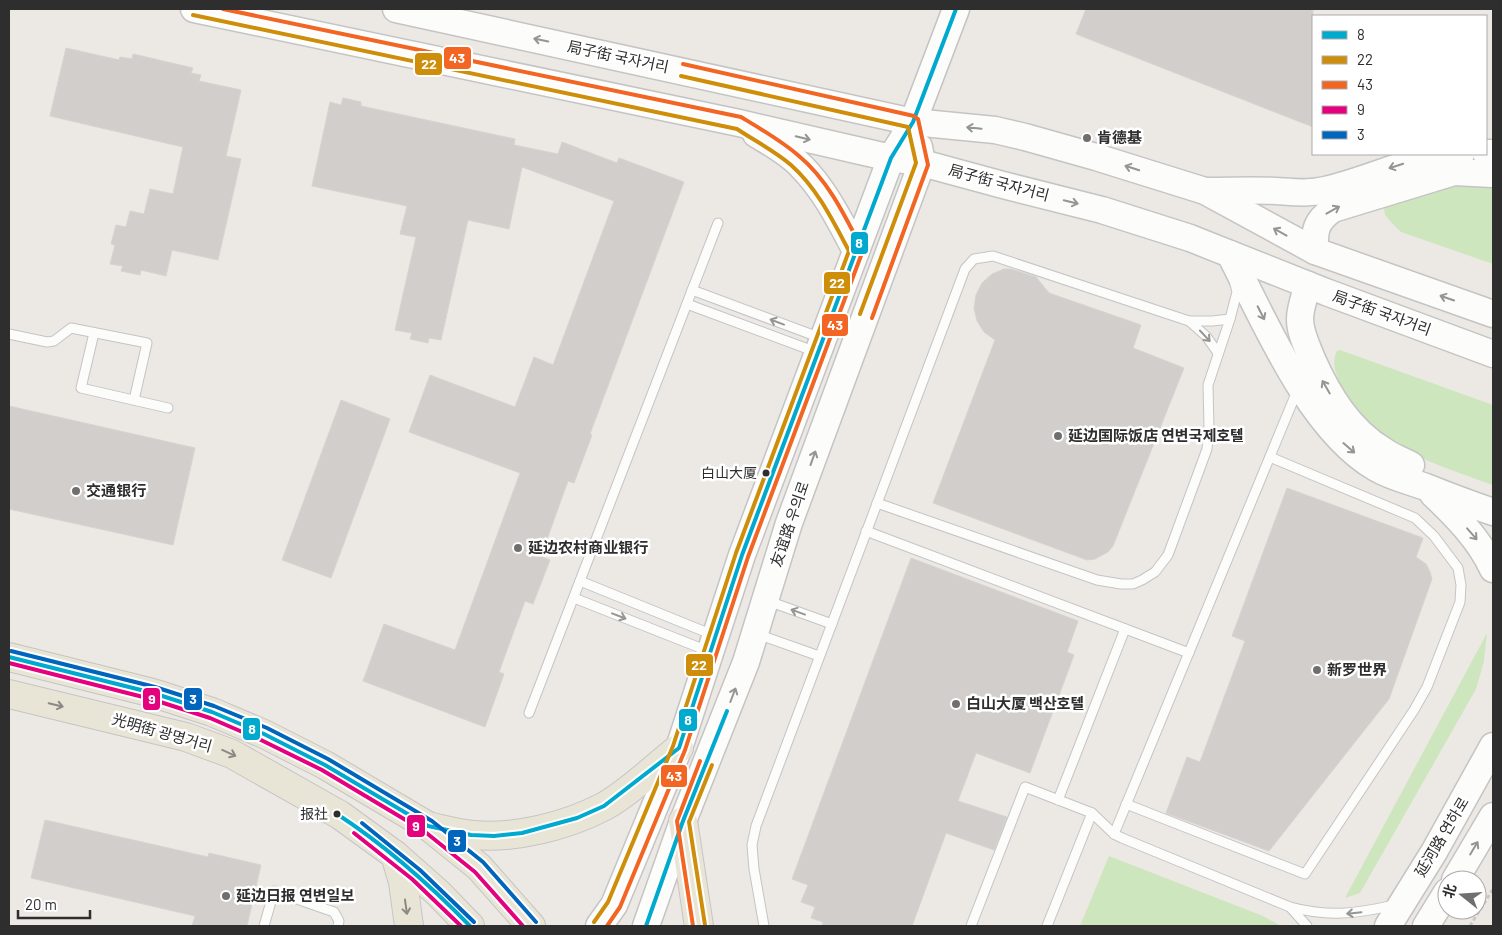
<svg xmlns="http://www.w3.org/2000/svg" width="1502" height="935" viewBox="0 0 1502 935" font-family="Barlow,'Noto Sans SC','Noto Sans KR',sans-serif">
<style>
.green{fill:#cee6be}
.building{fill:#d1cecb;stroke:#d7d4d0}
.lines{fill:none;stroke-linecap:round;stroke-linejoin:round}
.lane-casing{stroke:#c5c4c5;stroke-width:11}
.secondary-casing{stroke:#c5c4c5;stroke-width:29}
.primary-casing{stroke:#c6c5c4;stroke-width:30}
.path{stroke:#c9c9c8;stroke-width:3;stroke-dasharray:4 2.5;stroke-linecap:butt}
.lane{stroke:#fcfcfb;stroke-width:9}
.secondary{stroke:#fcfcfb;stroke-width:26}
.primary{stroke:#e8e4d6;stroke-width:28}
.bus-1-casing{stroke:#fff;stroke-width:8}
.bus-2-casing{stroke:#fff;stroke-width:8}
.bus-3-casing{stroke:#fff;stroke-width:8}
.bus-4-casing{stroke:#fff;stroke-width:8}
.bus-5-casing{stroke:#fff;stroke-width:8}
.bus-1{stroke:#00a9ce;stroke-width:4}
.bus-2{stroke:#cf8e09;stroke-width:4}
.bus-3{stroke:#f26522;stroke-width:4}
.bus-4{stroke:#e5007d;stroke-width:4}
.bus-5{stroke:#0065bd;stroke-width:4}
.oneway{stroke:#959594}
.oneway2{stroke:#8b8982}
.poi-dot{fill:#706f6e;stroke:#fff;stroke-width:2}
.bus-dot{fill:#2e2e2e;stroke:#fff;stroke-width:2}
.labels{text-anchor:middle;stroke-width:5;stroke-linejoin:round;paint-order:stroke}
.bus-label{font-size:14px;fill:#2e2e2e;stroke:#fff;text-anchor:end}
.street-label{font-size:15px;fill:#2e2e2e;stroke:#fff}
.poi-label{font-size:15px;font-weight:bold;fill:#2e2e2e;stroke:#fff;text-anchor:start}
.line-badge{stroke:#fff;stroke-width:2}
.badge-label{font-size:14px;text-anchor:middle;font-weight:bold;fill:#fff}
</style>
<rect width="100%" height="100%" fill="#ece8e4"/>
<g class="green">
<polygon points="1446,182 1493,184 1493,264 1401,232 1390,221 1385,215 1384,208 1387,204"/>
<path d="M1340,350L1493,405V485C1451,470 1407,456 1371,428C1359,420 1346,397 1340,384C1336,373 1331,362 1337,351Z"/>
<polygon points="1487,633 1484,661 1476,689 1360,893 1345,898"/>
<polygon points="1109,856 1263,916 1281,926 1080,926"/>
</g>
<g class="building">
<polygon points="1086,9 1313,9 1313,127 1076,34"/>
<polygon points="66,48 119,60 120,57 132,59 133,54 193,68 191,73 201,75 199,81 241,90 226,156 241,159 218,260 172,250 166,276 141,270 140,275 121,271 123,266 110,264 115,245 111,244 116,225 126,227 130,211 144,214 150,189 173,194 183,147 50,116"/>
<polygon points="343,98 361,102 361,106 515,139 514,145 558,154 562,142 617,163 619,158 684,182 590,434 592,435 574,483 568,481 541,556 550,560 533,604 525,601 499,672 504,674 485,727 363,681 384,624 455,650 520,473 409,432 430,375 515,407 534,357 553,365 614,201 522,167 509,229 468,220 441,340 429,338 428,343 410,339 412,333 395,330 416,237 400,234 407,206 312,186 330,102 341,105"/>
<polygon points="1004,269 1011,269 1036,277 1049,293 1141,325 1133,348 1184,368 1113,546 1108,552 1095,559 1087,560 933,503 995,340 984,332 977,321 974,308 976,295 982,283 992,274"/>
<polygon points="341,400 390,419 331,578 282,560"/>
<polygon points="9,406 195,448 173,545 9,509"/>
<polygon points="1287,488 1423,538 1416,557 1426,564 1430,572 1432,579 1389,699 1269,851 1166,813 1187,757 1200,762 1245,641 1232,636"/>
<polygon points="911,558 1078,621 1067,652 1074,655 1030,773 976,753 958,801 1007,817 994,850 946,833 912,926 822,926 823,922 811,918 815,907 801,902 808,885 792,879"/>
<polygon points="45,820 208,857 209,853 261,865 247,926 192,926 195,916 31,878"/>
</g>
<g class="lines">
<g class="lane-casing">
<g id="lane">
<polyline points="692,290 821,338"/>
<polyline points="687,304 816,352"/>
<polyline points="1189,321 1206,336 1218,353"/>
<polyline points="94,333 81,388 168,408"/>
<polyline points="9,334 47,342 54,341 71,328 147,343 134,400"/>
<polyline points="877,503 1097,580 1121,584 1133,584 1142,580 1155,572 1168,555 1207,449 1209,429 1208,385 1230,319 1237,292 1235,284"/>
<polyline points="866,531 1189,653"/>
<polyline points="580,581 713,635"/>
<polyline points="574,598 708,651"/>
<polyline points="768,601 832,624"/>
<polyline points="757,634 819,656"/>
<polyline points="529,713 718,223"/>
<polyline points="1058,800 1125,629"/>
<polyline points="1126,804 1305,874 1414,710 1427,687 1460,602 1461,585 1458,568 1434,536 1415,518 1270,457"/>
<polyline points="1114,834 1297,391"/>
<polyline points="1290,907 1307,926"/>
<polyline points="264,926 274,891 334,912 339,921 338,926"/>
<polyline points="764,926 754,869 752,845 756,826 965,269 974,259 993,256 1189,321 1212,321 1230,319"/>
<path d="M971,926L1025,787L1092,813L1114,834L1122,838L1290,907C1328,917 1356,914 1394,905"/>
<polyline points="1047,926 1092,813"/>
</g>
</g>
<g class="secondary-casing">
<g id="secondary">
<polyline points="194,9 739,123 891,158 922,163 1003,185 1102,210 1190,238 1326,292 1493,354"/>
<polyline points="396,9 913,122 995,130 1025,137 1096,157 1205,191 1315,251 1493,314"/>
<path d="M756,134C772,144 788,152 801,166C825,190 840,221 856,251"/>
<polyline points="1486,153 1493,153"/>
<path d="M1207,191C1230,191 1253,190 1276,191C1293,192 1308,194 1325,190C1373,179 1410,157 1461,154"/>
<path d="M1315,251C1314,230 1316,221 1333,209L1454,172L1493,174"/>
<path d="M1230,254C1264,320 1310,430 1376,468C1391,477 1409,481 1426,487C1448,496 1470,504 1493,512"/>
<path d="M1308,285C1305,295 1300,308 1300,319C1300,333 1307,346 1312,359C1328,395 1349,430 1384,451C1392,457 1402,460 1411,465"/>
<path d="M1433,494C1457,517 1479,539 1493,569"/>
<polyline points="1455,880 1493,816"/>
<polyline points="599,926 614,905 679,748 742,555 891,158 913,122 956,9"/>
<polyline points="646,926 683,821 746,662 789,523 922,163 919,147"/>
<polyline points="1388,926 1434,852 1493,746"/>
<polyline points="1426,926 1447,892"/>
</g>
</g>
<g class="primary-casing">
<g id="primary">
<polyline points="9,657 153,693 212,712 264,734 325,765 428,826 479,867 531,926"/>
<polyline points="9,694 186,737 232,754 340,815 395,855 438,893 470,926"/>
<polyline points="683,821 699,926"/>
<path d="M432,827C445,830 459,834 473,835C515,839 566,826 603,807C629,793 656,766 679,748"/>
<polyline points="395,855 403,882 409,926"/>
</g>
</g>
<polyline class="path" points="1470,926 1493,889"/>
<use href="#lane" class="lane"/>
<use href="#secondary" class="secondary"/>
<use href="#primary" class="primary"/>
<g class="bus-1-casing">
<g id="bus-1">
<polyline points="9,657 153,693 212,712 264,734 325,765 428,826 471,835 494,836 522,833 577,818 604,806 679,748 742,555 891,158 913,122 956,9"/>
<path d="M337,814C386,846 429,884 470,926"/>
<polyline points="646,926 683,821 727,711"/>
</g>
</g>
<g class="bus-2-casing">
<g id="bus-2">
<path d="M193,15L737,129C755,141 775,151 791,165C817,188 833,221 849,251L736,553L673,746L608,902L594,922"/>
<polyline points="681,76 908,127 916,163 860,314"/>
<polyline points="705,925 689,822 712,765"/>
</g>
</g>
<g class="bus-3-casing">
<g id="bus-3">
<path d="M223,9L741,117C761,129 782,141 799,156C828,180 845,216 862,249V253L748,557L685,750L620,907L607,926"/>
<polyline points="683,64 914,116 918,119 928,165 872,318"/>
<polyline points="693,926 677,821 700,761"/>
</g>
</g>
<g class="bus-4-casing">
<g id="bus-4">
<polyline points="9,663 151,699 210,718 261,740 322,770 424,831 475,872 523,926"/>
<polyline points="354,833 412,879 461,926"/>
</g>
</g>
<g class="bus-5-casing">
<g id="bus-5">
<polyline points="11,651 155,687 214,706 267,728 328,759 432,821 483,862 536,922"/>
<polyline points="362,823 420,870 474,922"/>
</g>
</g>
<use href="#bus-1" class="bus-1"/>
<use href="#bus-2" class="bus-2"/>
<use href="#bus-3" class="bus-3"/>
<use href="#bus-4" class="bus-4"/>
<use href="#bus-5" class="bus-5"/>
</g>
<defs><path id="oneway-shaft" d="M-6 0H5M1.5-3L5.5 0L1.5 3" fill="none" stroke-width="1.6" stroke-linecap="round" stroke-linejoin="round" transform="scale(1.25)"/></defs>
<g class="oneway">
<use href="#oneway-shaft" transform="translate(541 40) rotate(-168)"/>
<use href="#oneway-shaft" transform="translate(974 128) rotate(-174)"/>
<use href="#oneway-shaft" transform="translate(803 138) rotate(13)"/>
<use href="#oneway-shaft" transform="translate(1396 166) rotate(162)"/>
<use href="#oneway-shaft" transform="translate(1132 168) rotate(-162)"/>
<use href="#oneway-shaft" transform="translate(1071 202) rotate(14)"/>
<use href="#oneway-shaft" transform="translate(1333 210) rotate(-29)"/>
<use href="#oneway-shaft" transform="translate(1280 232) rotate(-151)"/>
<use href="#oneway-shaft" transform="translate(1447 298) rotate(-161)"/>
<use href="#oneway-shaft" transform="translate(1261 313) rotate(63)"/>
<use href="#oneway-shaft" transform="translate(777 322) rotate(-159)"/>
<use href="#oneway-shaft" transform="translate(1205 336) rotate(47)"/>
<use href="#oneway-shaft" transform="translate(1326 387) rotate(-120)"/>
<use href="#oneway-shaft" transform="translate(1349 448) rotate(41)"/>
<use href="#oneway-shaft" transform="translate(813 458) rotate(-70)"/>
<use href="#oneway-shaft" transform="translate(1472 534) rotate(49)"/>
<use href="#oneway-shaft" transform="translate(798 612) rotate(-160)"/>
<use href="#oneway-shaft" transform="translate(619 616) rotate(21)"/>
<use href="#oneway-shaft" transform="translate(733 695) rotate(-69)"/>
<use href="#oneway-shaft" transform="translate(1474 848) rotate(-59)"/>
<use href="#oneway-shaft" transform="translate(1354 913) rotate(174)"/>
</g>
<g class="oneway2">
<use href="#oneway-shaft" transform="translate(56 705) rotate(13)"/>
<use href="#oneway-shaft" transform="translate(229 753) rotate(24)"/>
<use href="#oneway-shaft" transform="translate(406 907) rotate(82)"/>
</g>
<g class="poi-dot">
<circle cx="1087" cy="138" r="5"/>
<circle cx="1058" cy="436" r="5"/>
<circle cx="76" cy="491" r="5"/>
<circle cx="518" cy="548" r="5"/>
<circle cx="1317" cy="670" r="5"/>
<circle cx="956" cy="704" r="5"/>
<circle cx="226" cy="896" r="5"/>
</g>
<g class="bus-dot">
<circle cx="766" cy="473" r="4.5"/>
<circle cx="337" cy="814" r="4.5"/>
</g>
<g class="labels">
<g class="bus-label">
<text x="757" y="478">白山大厦</text>
<text x="328" y="819">报社</text>
</g>
<g class="street-label">
<text transform="translate(618 57) rotate(12)" y="5">局子街 국자거리</text>
<text transform="translate(999 183) rotate(15)" y="5">局子街 국자거리</text>
<text transform="translate(1382 313) rotate(20)" y="5">局子街 국자거리</text>
<text transform="translate(790 524) rotate(-71)" y="5">友谊路 우의로</text>
<text transform="translate(162 733) rotate(16)" y="5">光明街 광명거리</text>
<text transform="translate(1442 837) rotate(-59)" y="5">延河路 연하로</text>
</g>
<g class="poi-label">
<text x="1097" y="143">肯德基</text>
<text x="1068" y="441">延边国际饭店 연변국제호텔</text>
<text x="86" y="496">交通银行</text>
<text x="528" y="553">延边农村商业银行</text>
<text x="1327" y="675">新罗世界</text>
<text x="966" y="709">白山大厦 백산호텔</text>
<text x="236" y="901">延边日报 연변일보</text>
</g>
</g>
<g class="line-badge">
<rect x="443" y="46" width="29" height="24" rx="5" fill="#f26522"/>
<rect x="414" y="52" width="29" height="24" rx="5" fill="#cf8e09"/>
<rect x="850" y="231" width="19" height="24" rx="5" fill="#00a9ce"/>
<rect x="823" y="271" width="28" height="24" rx="5" fill="#cf8e09"/>
<rect x="821" y="313" width="28" height="24" rx="5" fill="#f26522"/>
<rect x="685" y="653" width="29" height="24" rx="5" fill="#cf8e09"/>
<rect x="183" y="687" width="20" height="24" rx="5" fill="#0065bd"/>
<rect x="142" y="687" width="19" height="24" rx="5" fill="#e5007d"/>
<rect x="678" y="708" width="20" height="24" rx="5" fill="#00a9ce"/>
<rect x="242" y="717" width="19" height="24" rx="5" fill="#00a9ce"/>
<rect x="660" y="764" width="28" height="24" rx="5" fill="#f26522"/>
<rect x="406" y="814" width="20" height="24" rx="5" fill="#e5007d"/>
<rect x="447" y="829" width="20" height="24" rx="5" fill="#0065bd"/>
</g>
<g class="badge-label">
<text x="457" y="63">43</text>
<text x="429" y="69">22</text>
<text x="859" y="248">8</text>
<text x="837" y="288">22</text>
<text x="835" y="330">43</text>
<text x="699" y="670">22</text>
<text x="193" y="704">3</text>
<text x="152" y="704">9</text>
<text x="688" y="725">8</text>
<text x="252" y="734">8</text>
<text x="674" y="781">43</text>
<text x="416" y="831">9</text>
<text x="457" y="846">3</text>
</g>
<rect width="1502" height="935" fill="none" stroke="#2e2e2e" stroke-width="20"/>
<rect x="1312" y="15" width="175" height="140" fill="#ffffff" stroke="#ababab"/>
<rect x="1322" y="31" width="25" height="8" fill="#00a9ce" stroke="#ababab"/>
<text x="1357" y="40" font-size="15" fill="#2e2e2e">8</text>
<rect x="1322" y="56" width="25" height="8" fill="#cf8e09" stroke="#ababab"/>
<text x="1357" y="65" font-size="15" fill="#2e2e2e">22</text>
<rect x="1322" y="81" width="25" height="8" fill="#f26522" stroke="#ababab"/>
<text x="1357" y="90" font-size="15" fill="#2e2e2e">43</text>
<rect x="1322" y="106" width="25" height="8" fill="#e5007d" stroke="#ababab"/>
<text x="1357" y="115" font-size="15" fill="#2e2e2e">9</text>
<rect x="1322" y="131" width="25" height="8" fill="#0065bd" stroke="#ababab"/>
<text x="1357" y="140" font-size="15" fill="#2e2e2e">3</text>
<g transform="translate(1462 895) rotate(287)"><circle r="24" fill="#ffffff" stroke="#ababab"/>
<path d="M0-4L9 19L0 12L-9 19Z" fill="#706f6e"/>
<text y="-8" font-size="14" font-weight="bold" text-anchor="middle" fill="#2e2e2e">北</text>
</g>
<path d="M18 910v8h72v-8" fill="none" stroke="#2e2e2e" stroke-width="2.5"/>
<text x="25" y="910" font-size="15" fill="#2e2e2e" stroke="#ffffff" stroke-width="4" paint-order="stroke">20 m</text>
</svg>
